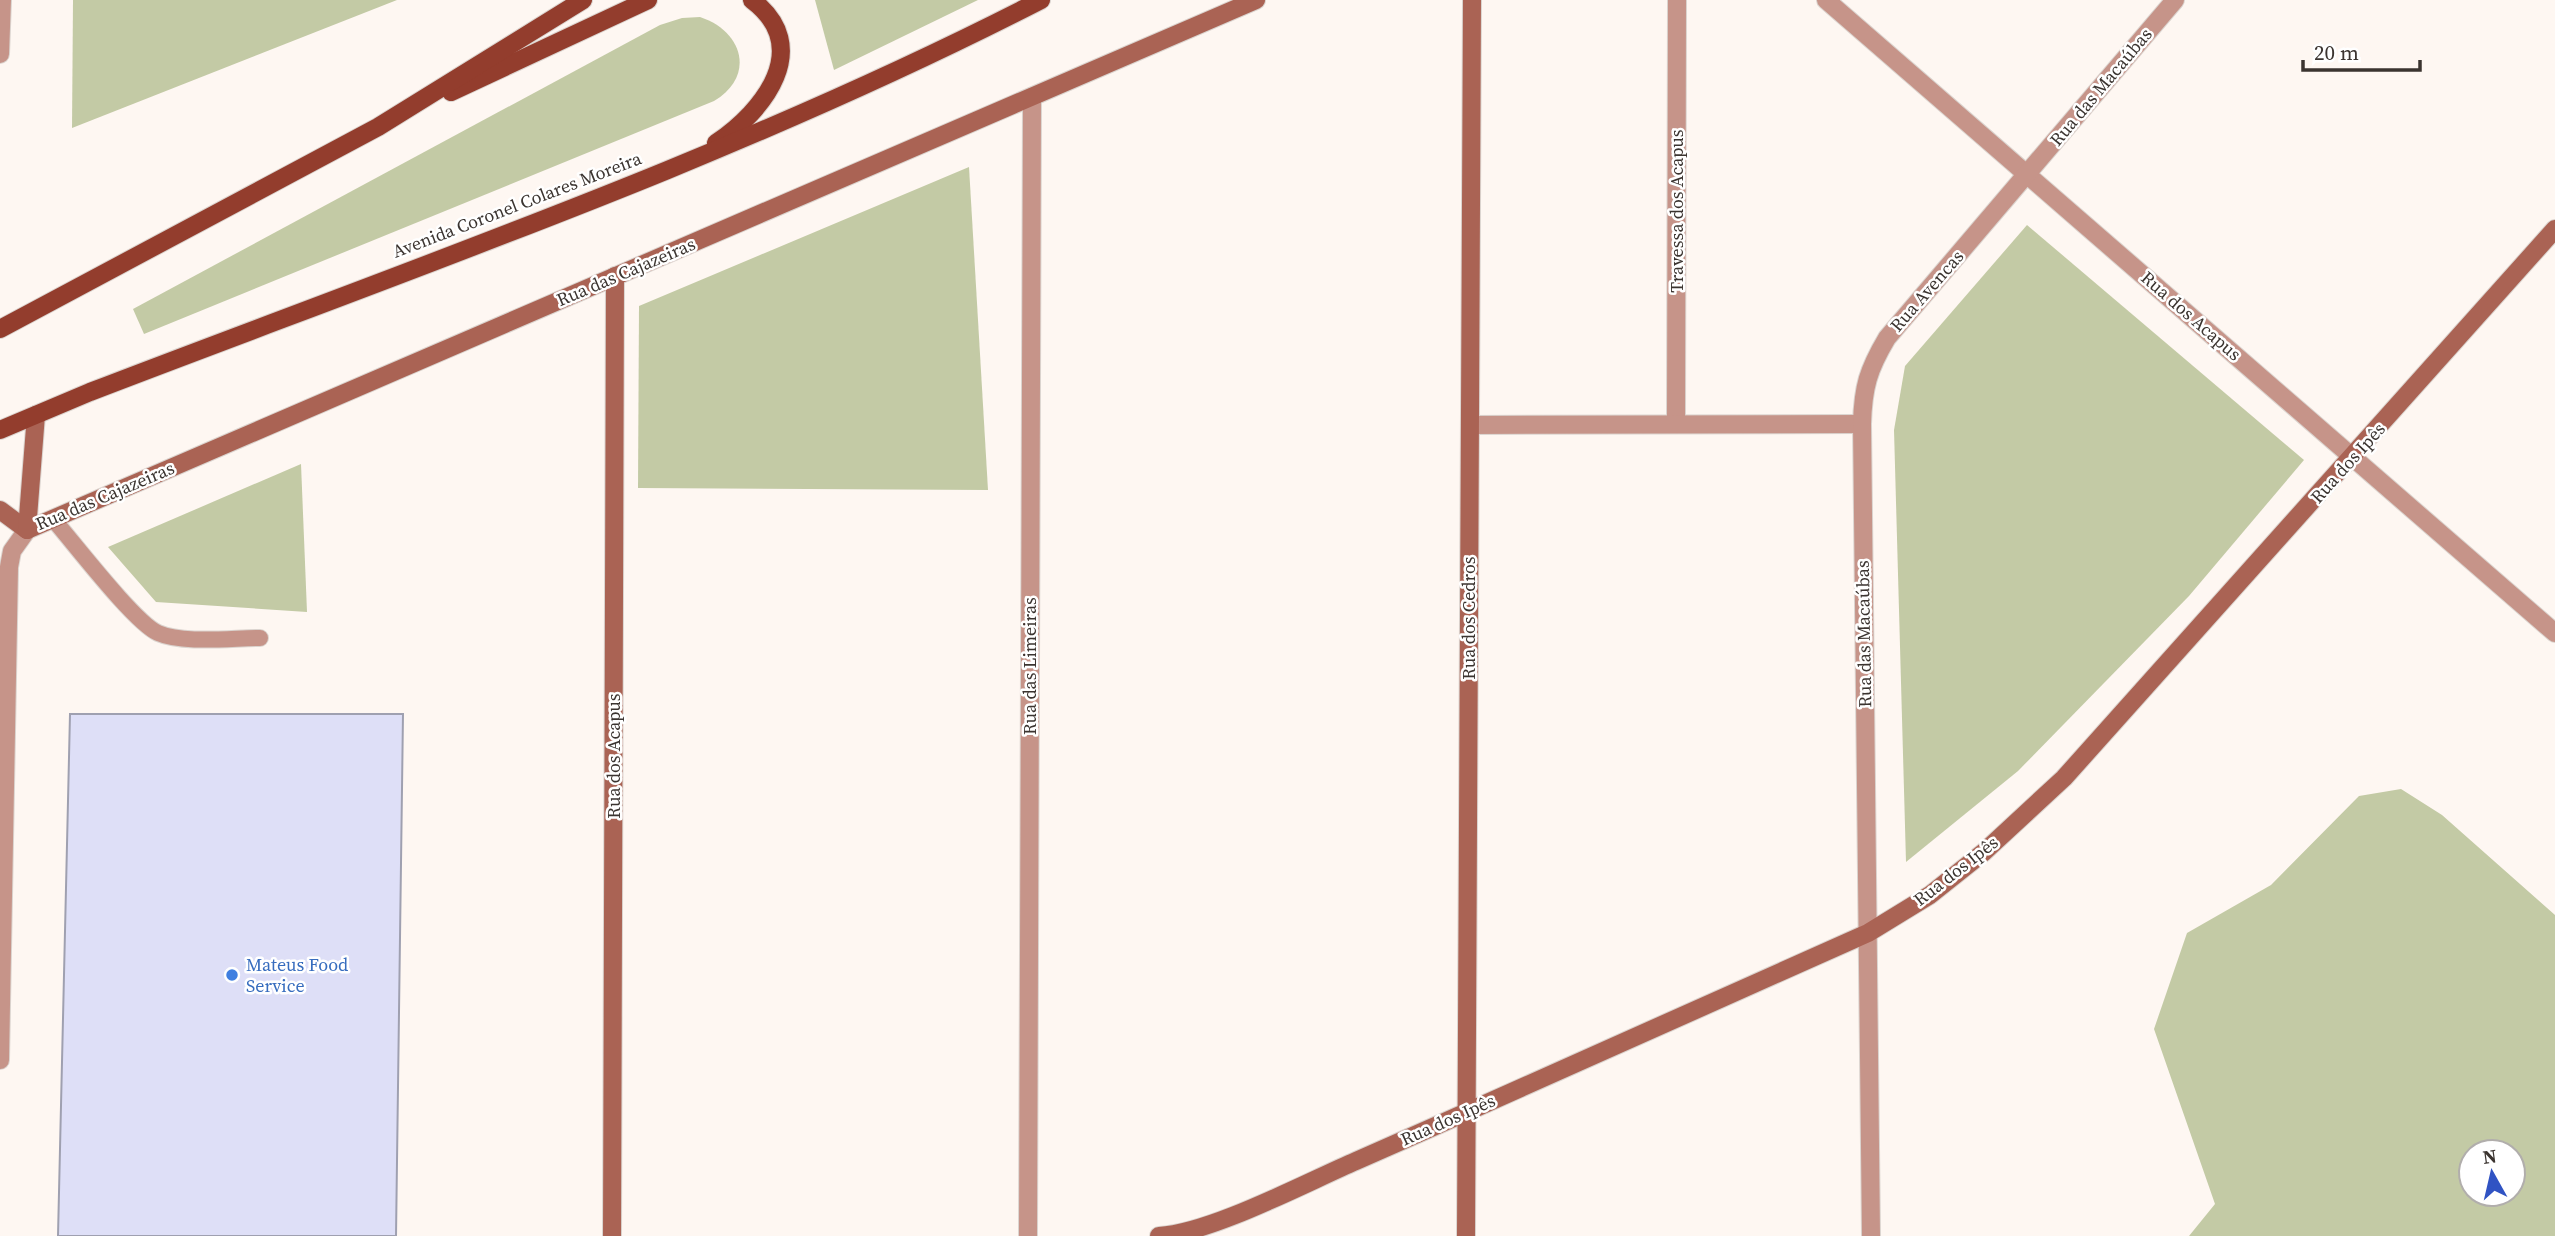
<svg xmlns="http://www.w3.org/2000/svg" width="2555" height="1236" viewBox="0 0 2555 1236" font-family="'Source Serif 4',serif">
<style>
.green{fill:#c3caa5;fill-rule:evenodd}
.building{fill:#dedff7;stroke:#9fa0b0;stroke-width:2}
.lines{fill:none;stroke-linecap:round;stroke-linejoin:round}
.lane-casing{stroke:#dbd4cf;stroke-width:18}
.street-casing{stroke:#dbd4cf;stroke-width:20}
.secondary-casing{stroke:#dbd4cf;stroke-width:20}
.primary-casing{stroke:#dbd4cf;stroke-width:20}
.lane{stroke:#c69489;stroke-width:16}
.street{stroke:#c69489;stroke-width:18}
.secondary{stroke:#aa6354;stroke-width:18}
.primary{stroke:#933d2d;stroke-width:18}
.shop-dot{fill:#3f7fe0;stroke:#fff;stroke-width:2.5}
.labels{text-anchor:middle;stroke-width:5;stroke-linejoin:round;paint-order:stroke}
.street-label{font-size:18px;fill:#3b3430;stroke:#fff}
.shop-label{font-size:18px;fill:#366cbe;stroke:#fff;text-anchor:start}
</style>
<rect width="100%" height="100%" fill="#fef7f2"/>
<g class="green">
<polygon points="73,0 397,0 72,128"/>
<polygon points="815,0 978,0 834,70"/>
<path d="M700,17C743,31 756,76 714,101L144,334L133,309L660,25L682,18Z"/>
<polygon points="969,167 988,490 638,488 639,306"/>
<polygon points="2027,225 2304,460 2189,596 2018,771 1906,862 1894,430 1905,366"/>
<polygon points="301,464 307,612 156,602 108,547"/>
<path d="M2401,789L2442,815L2555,915V1236H2189L2215,1204L2154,1029L2187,933L2271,885L2359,796ZM2471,1152H2513V1194H2471Z"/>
</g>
<polygon class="building" points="70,714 403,714 396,1236 58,1236"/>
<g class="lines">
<g class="lane-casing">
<path id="lane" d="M53,519C74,543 134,622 158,633C183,644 232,638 260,638"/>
</g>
<g class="street-casing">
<g id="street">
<polyline points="1826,0 2555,633"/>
<polyline points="0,54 2,0"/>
<polyline points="1676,422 1677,0"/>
<polyline points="1470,425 1862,424"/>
<polyline points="0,1060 9,567 12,551 27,530"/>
<polyline points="1028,1236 1032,97"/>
<path d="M1871,1236L1862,424C1863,387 1868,370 1887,338L2175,0"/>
</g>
</g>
<g class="secondary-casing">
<g id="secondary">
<polyline points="0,510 27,530"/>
<polyline points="27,530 1256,0"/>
<polyline points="27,530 36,415"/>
<polyline points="612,1236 615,276"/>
<path d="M1159,1236C1211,1233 1305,1183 1356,1161C1527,1086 1697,1009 1868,933L1930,895L1984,852L2064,778L2555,229"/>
<polyline points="1466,1236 1472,0"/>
</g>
</g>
<g class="primary-casing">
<g id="primary">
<polyline points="451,92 648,0"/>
<path d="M716,143C764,111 814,47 752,0"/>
<polyline points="0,329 378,127 583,0"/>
<path d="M0,430L90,392C410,269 736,157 1041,0"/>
</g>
</g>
<use href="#lane" class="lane"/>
<use href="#street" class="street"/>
<use href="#secondary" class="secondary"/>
<use href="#primary" class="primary"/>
</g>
<circle class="shop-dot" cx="232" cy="975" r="7"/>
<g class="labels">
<g class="street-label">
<text transform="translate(2101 87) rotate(-50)" y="6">Rua das Macaúbas</text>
<text transform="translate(517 205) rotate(-21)" y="6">Avenida Coronel Colares Moreira</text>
<text transform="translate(1677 211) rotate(-90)" y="6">Travessa dos Acapus</text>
<text transform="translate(626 272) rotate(-23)" y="6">Rua das Cajazeiras</text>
<text transform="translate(1927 291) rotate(-49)" y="6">Rua Avencas</text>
<text transform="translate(2191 316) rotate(41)" y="6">Rua dos Acapus</text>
<text transform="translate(2348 463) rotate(-48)" y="6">Rua dos Ipês</text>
<text transform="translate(105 496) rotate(-23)" y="6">Rua das Cajazeiras</text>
<text transform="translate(1469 618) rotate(-90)" y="6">Rua dos Cedros</text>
<text transform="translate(1864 634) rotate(-91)" y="6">Rua das Macaúbas</text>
<text transform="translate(1030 666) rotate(-90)" y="6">Rua das Limeiras</text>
<text transform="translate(614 756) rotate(-90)" y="6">Rua dos Acapus</text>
<text transform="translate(1956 871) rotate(-38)" y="6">Rua dos Ipês</text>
<text transform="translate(1448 1120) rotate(-24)" y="6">Rua dos Ipês</text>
</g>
<g class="shop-label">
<text x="246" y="971">Mateus Food<tspan x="246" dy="21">Service</tspan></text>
</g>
</g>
<g transform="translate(2492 1173) rotate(352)"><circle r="33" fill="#ffffff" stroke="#b1aeac" stroke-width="2"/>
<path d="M0-5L12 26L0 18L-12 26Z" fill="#3053c3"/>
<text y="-10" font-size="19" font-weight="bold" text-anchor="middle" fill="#3b3430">N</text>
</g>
<path d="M2303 60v10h117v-10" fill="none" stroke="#3b3430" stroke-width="3.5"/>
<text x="2314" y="60" font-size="21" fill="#3b3430" stroke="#ffffff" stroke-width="5" paint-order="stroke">20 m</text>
</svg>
